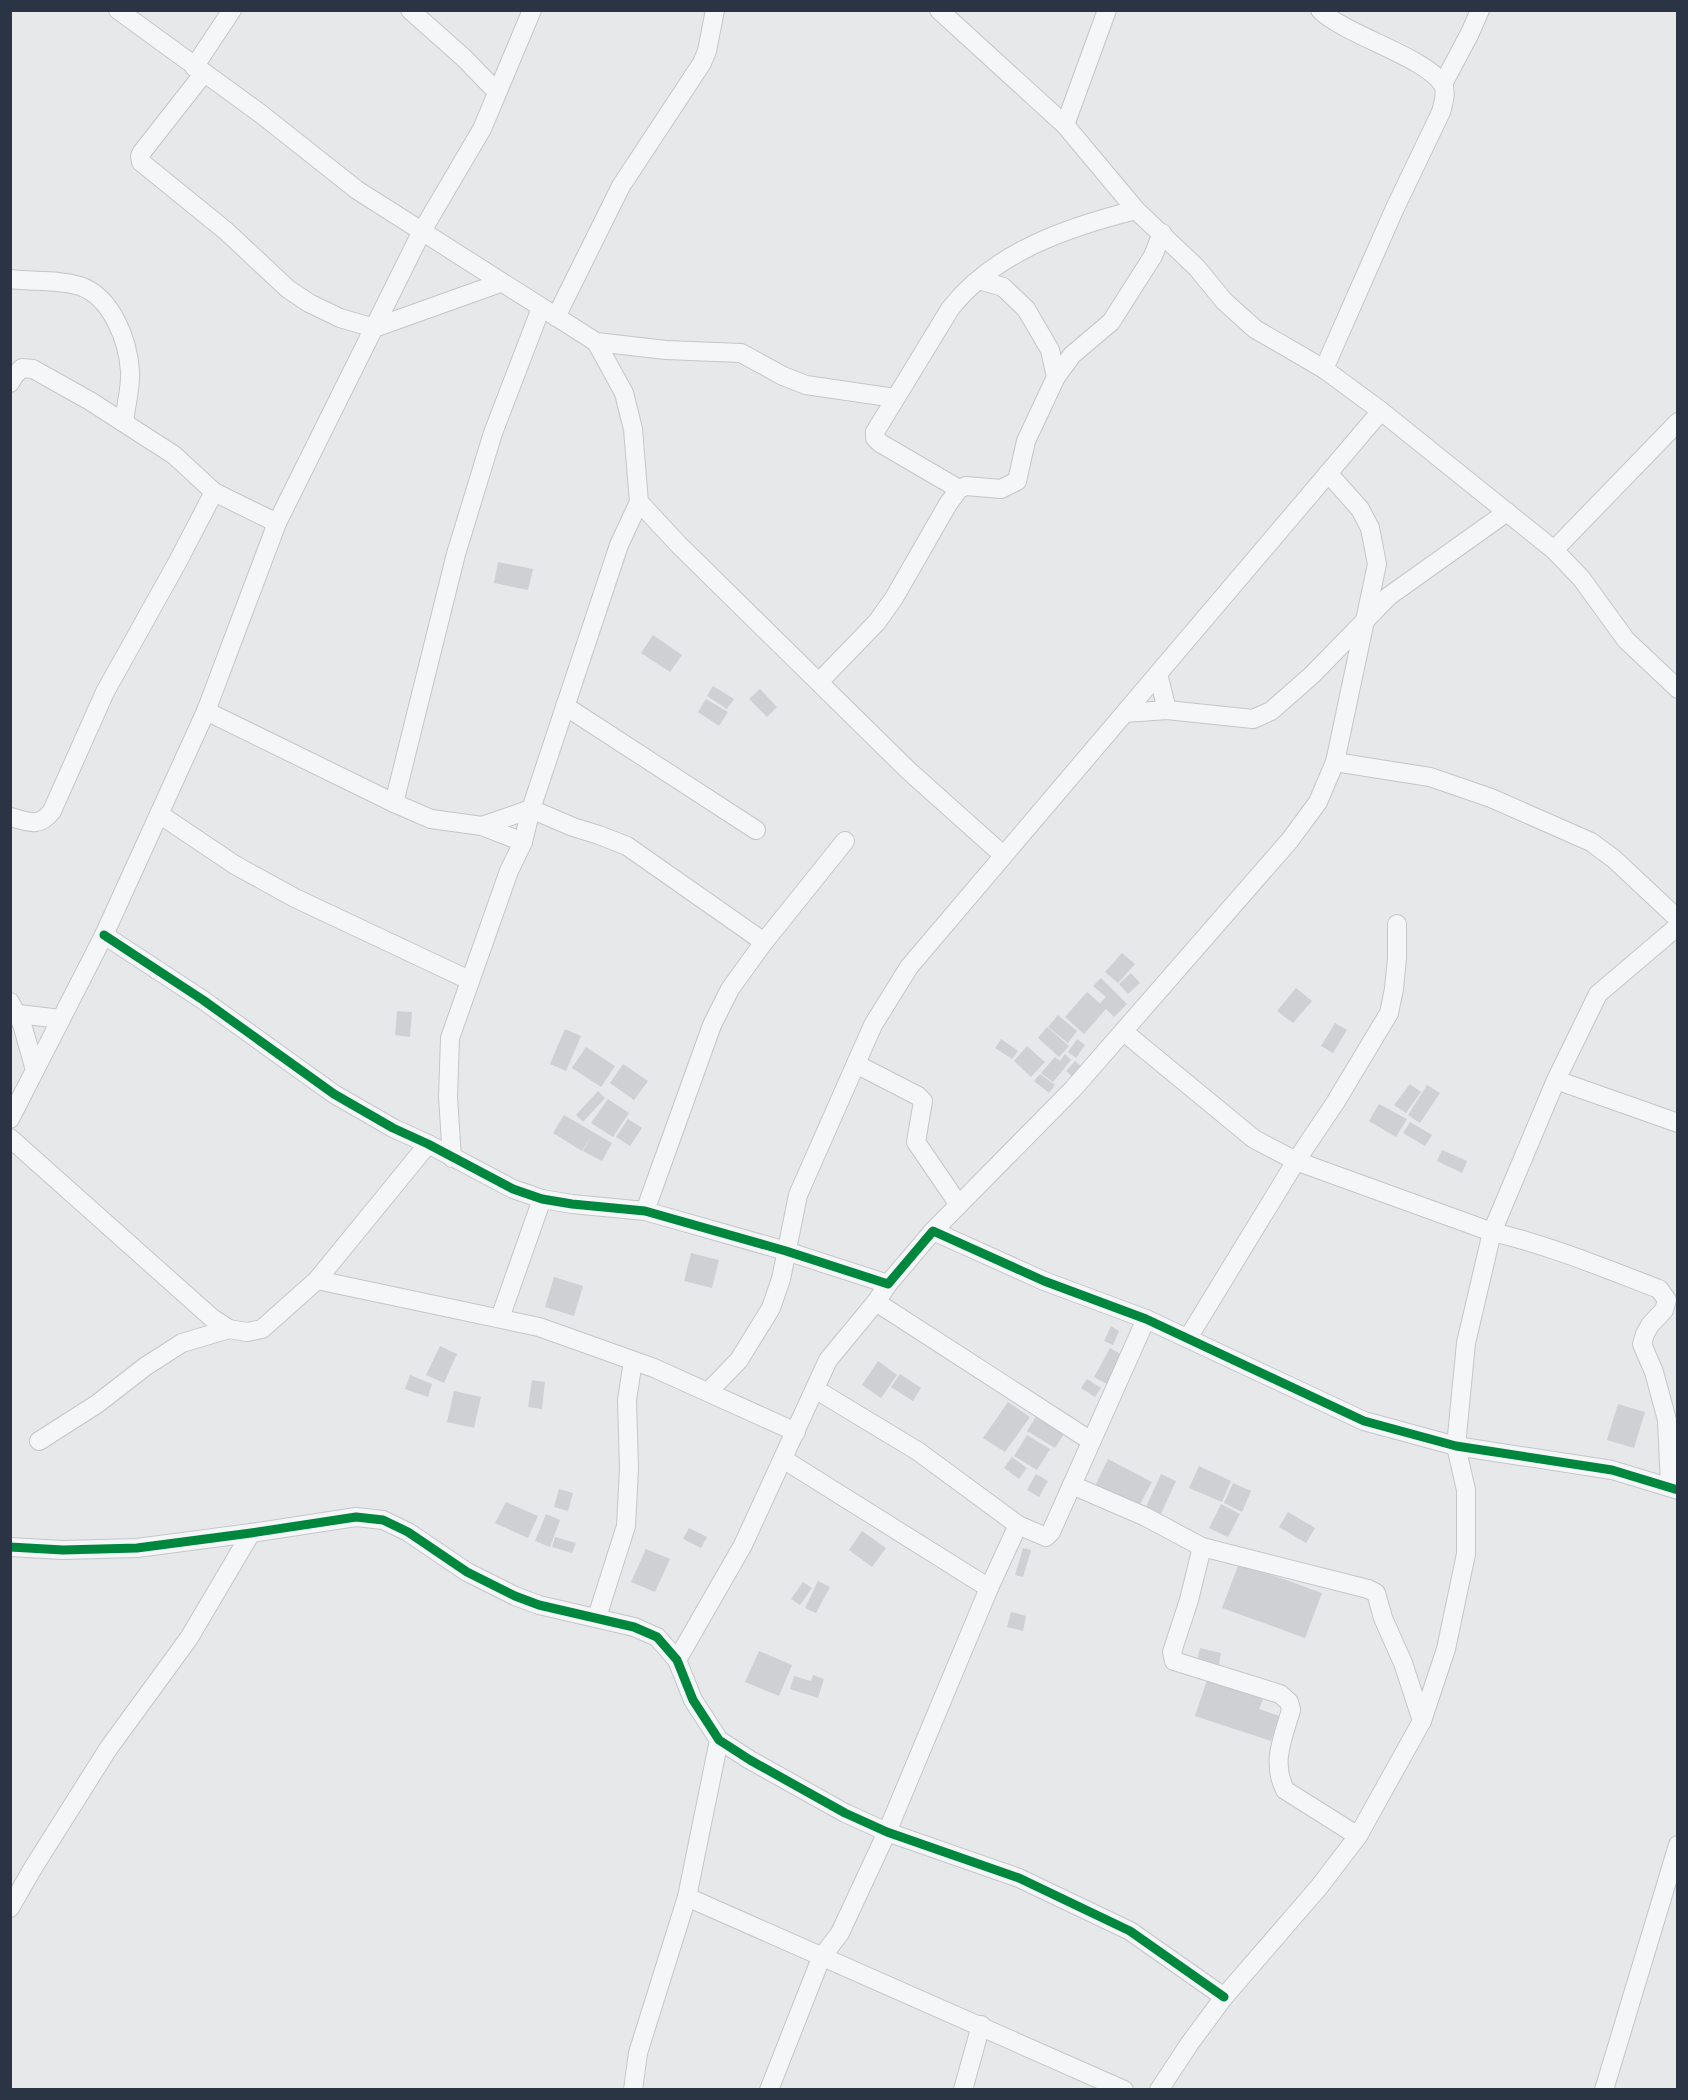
<svg xmlns="http://www.w3.org/2000/svg" width="1688" height="2100" viewBox="0 0 1688 2100" font-family="Rubik,sans-serif">
<style>
.building{fill:#ced0d3}
.lines{fill:none;stroke-linecap:round;stroke-linejoin:round}
.minor-casing{stroke:#c4c6c8;stroke-width:20}
.minor{stroke:#f5f6f7;stroke-width:18}
.cycleway-casing{stroke:#f4f6f9;stroke-width:13}
.cycleway{stroke:#00873e;stroke-width:9}
</style>
<rect width="100%" height="100%" fill="#e6e8ea"/>
<g class="building">
<polygon points="498,562 533,569 528,590 494,583"/>
<polygon points="653,635 682,655 670,672 641,653"/>
<polygon points="713,686 734,699 727,709 707,696"/>
<polygon points="760,689 777,707 767,717 749,699"/>
<polygon points="706,699 728,712 719,726 698,712"/>
<polygon points="1122,953 1135,964 1118,983 1105,972"/>
<polygon points="1131,973 1140,983 1128,994 1119,984"/>
<polygon points="1101,978 1127,1004 1114,1017 1106,1009 1084,1034 1065,1017 1087,992 1104,1007 1100,1003 1106,997 1093,986"/>
<polygon points="1296,988 1312,1001 1293,1023 1277,1011"/>
<polygon points="397,1011 412,1012 410,1037 395,1035"/>
<polygon points="1058,1015 1077,1031 1068,1043 1048,1027"/>
<polygon points="1335,1023 1347,1030 1333,1053 1321,1046"/>
<polygon points="1047,1027 1069,1046 1059,1057 1038,1038"/>
<polygon points="565,1029 581,1036 566,1071 550,1064"/>
<polygon points="1001,1039 1018,1051 1012,1059 995,1048"/>
<polygon points="1077,1039 1085,1045 1076,1058 1068,1052"/>
<polygon points="1027,1046 1045,1062 1031,1077 1014,1061"/>
<polygon points="586,1047 615,1066 601,1087 572,1068"/>
<polygon points="1065,1054 1071,1060 1053,1082 1041,1073 1055,1057 1060,1061"/>
<polygon points="1075,1061 1085,1070 1076,1080 1066,1071"/>
<polygon points="623,1064 648,1081 634,1100 610,1083"/>
<polygon points="1040,1074 1055,1085 1049,1093 1034,1081"/>
<polygon points="1410,1084 1421,1092 1406,1113 1394,1105"/>
<polygon points="1427,1085 1440,1093 1420,1123 1408,1115"/>
<polygon points="598,1091 605,1098 583,1122 576,1115"/>
<polygon points="608,1099 629,1113 613,1137 591,1123"/>
<polygon points="1379,1104 1407,1119 1396,1137 1369,1121"/>
<polygon points="564,1115 612,1143 602,1161 583,1151 591,1136 582,1151 553,1133"/>
<polygon points="628,1119 642,1128 630,1146 616,1137"/>
<polygon points="1410,1122 1432,1135 1425,1146 1403,1133"/>
<polygon points="1442,1150 1467,1161 1462,1173 1437,1161"/>
<polygon points="691,1253 719,1260 712,1288 684,1281"/>
<polygon points="554,1277 583,1286 574,1316 545,1307"/>
<polygon points="1111,1326 1119,1331 1113,1345 1104,1341"/>
<polygon points="440,1346 457,1354 444,1383 426,1375"/>
<polygon points="1110,1348 1122,1355 1107,1384 1094,1377"/>
<polygon points="878,1361 897,1375 881,1398 862,1385"/>
<polygon points="900,1374 921,1388 913,1401 891,1387"/>
<polygon points="410,1375 432,1384 428,1397 405,1389"/>
<polygon points="1087,1379 1101,1388 1095,1397 1081,1388"/>
<polygon points="532,1380 545,1382 542,1409 528,1407"/>
<polygon points="454,1391 481,1397 474,1428 447,1422"/>
<polygon points="1008,1402 1030,1417 1005,1452 983,1438"/>
<polygon points="1618,1404 1645,1412 1634,1448 1607,1440"/>
<polygon points="1037,1415 1065,1432 1055,1448 1027,1431"/>
<polygon points="1027,1435 1050,1449 1037,1470 1014,1456"/>
<polygon points="1012,1457 1027,1468 1019,1479 1004,1468"/>
<polygon points="1108,1459 1152,1482 1138,1508 1095,1486"/>
<polygon points="1199,1466 1231,1481 1222,1502 1189,1488"/>
<polygon points="1036,1474 1048,1481 1039,1497 1027,1490"/>
<polygon points="1161,1474 1176,1481 1160,1516 1145,1509"/>
<polygon points="1233,1483 1251,1491 1242,1512 1224,1503"/>
<polygon points="559,1489 573,1493 568,1511 554,1507"/>
<polygon points="506,1502 538,1516 528,1538 495,1523"/>
<polygon points="1221,1504 1240,1514 1228,1537 1209,1528"/>
<polygon points="1288,1512 1315,1528 1306,1543 1279,1527"/>
<polygon points="546,1514 560,1520 550,1547 535,1541"/>
<polygon points="689,1528 707,1537 701,1548 683,1539"/>
<polygon points="862,1531 886,1548 872,1567 849,1550"/>
<polygon points="555,1537 576,1543 572,1553 552,1547"/>
<polygon points="1023,1548 1031,1550 1023,1577 1015,1575"/>
<polygon points="646,1549 670,1559 655,1592 631,1582"/>
<polygon points="1239,1563 1322,1593 1305,1638 1222,1608"/>
<polygon points="818,1581 830,1587 816,1613 805,1608"/>
<polygon points="803,1582 812,1588 800,1605 791,1599"/>
<polygon points="1011,1612 1026,1616 1023,1631 1007,1627"/>
<polygon points="1200,1648 1221,1653 1218,1669 1196,1665"/>
<polygon points="759,1651 792,1665 779,1696 745,1682"/>
<polygon points="813,1675 824,1679 818,1698 790,1689 794,1676 811,1681"/>
<polygon points="1207,1680 1263,1699 1259,1709 1279,1716 1271,1741 1195,1716"/>
</g>
<g class="lines">
<g class="minor-casing">
<g id="minor">
<polyline points="118,10 261,114 357,190 596,342 624,393 633,429 639,502 679,545 909,771 1003,855"/>
<polyline points="410,10 464,58 497,92"/>
<polyline points="939,10 1065,125 1136,210 1197,268 1224,301 1255,329 1324,369 1381,411 1554,550 1581,578 1626,640 1678,689"/>
<path d="M1320,10C1345,35 1428,58 1443,85C1447,93 1443,104 1441,112L1395,208L1324,369"/>
<polyline points="194,67 232,10"/>
<polyline points="204,73 142,152 140,156 141,162 226,231 288,289 309,303 340,318 374,328 500,283"/>
<polyline points="1443,84 1470,33 1480,10"/>
<polyline points="1065,125 1107,10"/>
<path d="M10,279C34,282 57,279 80,286C112,297 128,341 130,371C131,387 126,405 124,422"/>
<polyline points="979,280 1003,287 1026,309 1050,350 1056,377"/>
<polyline points="556,317 621,186 702,63 707,51 715,10"/>
<polyline points="596,342 666,350 741,353 783,376 806,385 895,398"/>
<polyline points="10,383 14,376 22,368 33,369 90,401 174,455 214,492 277,523"/>
<path d="M959,489L880,443L875,438V432L950,309C994,252 1068,227 1136,210"/>
<polyline points="1554,550 1678,422"/>
<polyline points="1158,674 1167,710"/>
<polyline points="820,681 877,622 894,598 948,504 959,489 966,486 1001,489 1017,481 1026,441 1056,377 1072,355 1111,322 1153,256 1162,233"/>
<polyline points="565,706 756,830"/>
<polyline points="206,711 394,803 431,819 482,826 523,842"/>
<polyline points="1125,713 1167,710 1253,719 1271,711 1312,675 1389,596 1507,512"/>
<polyline points="1335,762 1430,777 1491,798 1591,842 1614,859 1678,919"/>
<polyline points="394,803 456,554 493,433 541,308"/>
<polyline points="159,814 235,865 295,898 469,980"/>
<path d="M10,817C29,822 39,828 52,811L105,692L177,563L214,492"/>
<polyline points="482,826 531,809 573,827 599,835 627,846 764,942"/>
<polyline points="104,935 203,1000 334,1094 393,1128 428,1144 513,1189 542,1199 572,1204 645,1211 786,1251 888,1284 933,1231 1044,1281 1146,1319 1364,1421 1456,1446 1612,1470 1678,1490"/>
<polyline points="10,1002 22,1024 35,1070"/>
<polyline points="10,1013 61,1019"/>
<path d="M1124,1032L1254,1139L1296,1161L1492,1232C1549,1245 1604,1268 1659,1289L1667,1300L1664,1310L1650,1325L1645,1334L1642,1344L1654,1372L1667,1420L1670,1487"/>
<polyline points="856,1064 918,1096 923,1101 916,1142 959,1205"/>
<polyline points="1556,1080 1678,1123"/>
<polyline points="10,1119 104,935 206,711 277,523 422,231 482,129 532,10"/>
<polyline points="10,1138 212,1318 229,1329 247,1332 262,1329 317,1280 428,1144"/>
<polyline points="452,1158 448,1097 450,1038 509,871 523,842 531,809 619,545 639,502"/>
<polyline points="645,1211 712,1025 730,989 764,942 845,841"/>
<polyline points="933,1231 1073,1089 1290,840 1318,802 1335,762 1377,564 1370,528 1360,509 1328,473"/>
<polyline points="317,1280 539,1327 654,1368 796,1432"/>
<polyline points="876,1302 1091,1441"/>
<polyline points="500,1318 542,1199"/>
<polyline points="1188,1338 1296,1161 1335,1103 1389,1013 1394,989 1397,958 1397,924"/>
<polyline points="815,1389 919,1452 1018,1525 1046,1537 1051,1532 1146,1319"/>
<polyline points="708,1392 739,1360 771,1308 781,1279 798,1195 873,1025 909,967 1381,411"/>
<polyline points="39,1441 97,1404 146,1366 182,1343 229,1329"/>
<polyline points="783,1459 989,1588"/>
<polyline points="1072,1485 1146,1517 1202,1547 1368,1589 1376,1593 1383,1618 1403,1663 1422,1721"/>
<polyline points="10,1547 63,1550 137,1548 251,1533 356,1517 383,1520 408,1532 467,1572 515,1596 539,1605 634,1627 657,1637 677,1660 693,1700 719,1740 750,1760 845,1813 887,1832 1019,1878 1130,1931 1224,1997"/>
<path d="M1202,1547L1189,1600L1172,1652L1174,1661L1280,1694L1289,1702L1291,1710C1283,1738 1271,1762 1285,1790L1358,1836"/>
<polyline points="597,1617 626,1526 629,1469 627,1400 633,1361"/>
<polyline points="677,1660 743,1545 828,1360 876,1302 888,1284"/>
<polyline points="687,1897 1124,2090"/>
<polyline points="10,1908 33,1868 108,1749 189,1638 251,1533"/>
<polyline points="633,2090 638,2053 687,1897 719,1740"/>
<polyline points="769,2090 821,1958 840,1933 887,1832 989,1588 1018,1525"/>
<polyline points="963,2090 981,2025"/>
<polyline points="1159,2090 1190,2043 1224,1997 1319,1887 1358,1836 1422,1721 1446,1649 1466,1554 1466,1490 1456,1446 1466,1343 1492,1232 1556,1080 1598,994 1678,926"/>
<polyline points="1604,2090 1678,1845"/>
</g>
</g>
<use href="#minor" class="minor"/>
<g class="cycleway-casing">
<g id="cycleway">
<polyline points="104,935 203,1000 334,1094 393,1128 428,1144 513,1189 542,1199 572,1204 645,1211 786,1251 888,1284 933,1231 1044,1281 1146,1319 1364,1421 1456,1446 1612,1470 1678,1490"/>
<polyline points="10,1547 63,1550 137,1548 251,1533 356,1517 383,1520 408,1532 467,1572 515,1596 539,1605 634,1627 657,1637 677,1660 693,1700 719,1740 750,1760 845,1813 887,1832 1019,1878 1130,1931 1224,1997"/>
</g>
</g>
<use href="#cycleway" class="cycleway"/>
</g>
<rect width="1688" height="2100" fill="none" stroke="#2b3445" stroke-width="24"/>
</svg>
